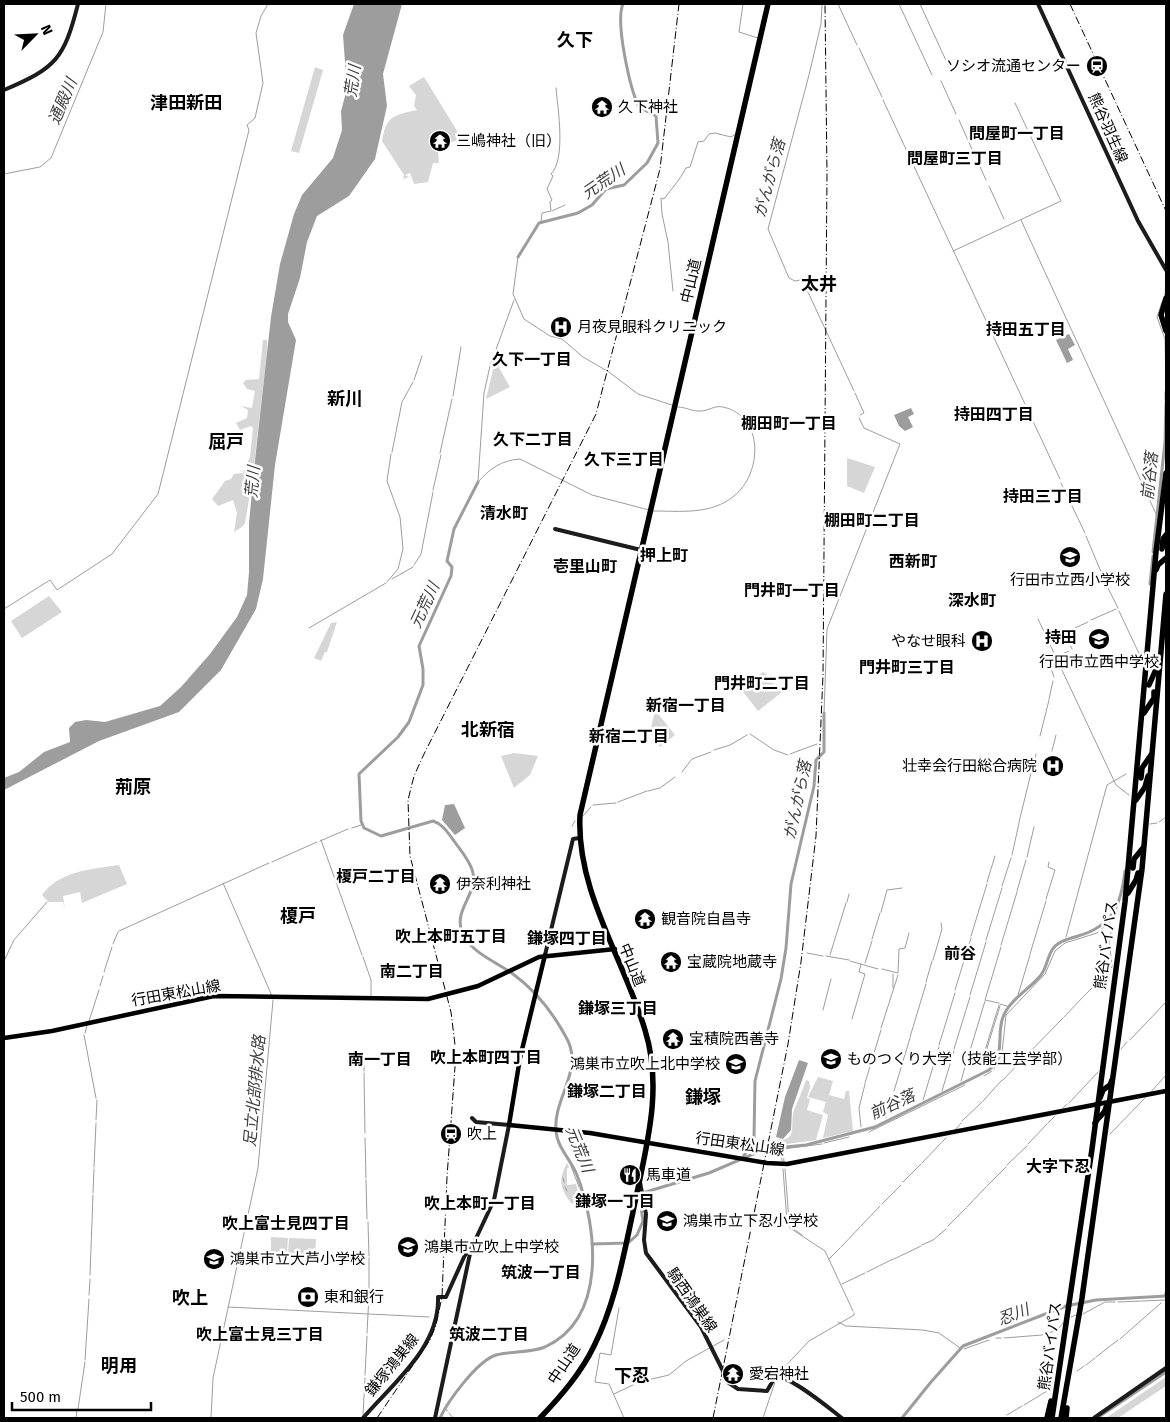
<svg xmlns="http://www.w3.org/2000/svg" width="1170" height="1422" viewBox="0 0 1170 1422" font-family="'Fira Sans','Noto Sans JP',sans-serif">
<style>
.green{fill:#d6d6d6}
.water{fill:#9d9d9d}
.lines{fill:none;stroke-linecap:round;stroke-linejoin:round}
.stream{stroke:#9d9d9d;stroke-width:1}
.river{stroke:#9d9d9d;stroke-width:3}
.secondary{stroke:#1c1c1c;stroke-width:4}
.primary{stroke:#000;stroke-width:4.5}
.highway{stroke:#000;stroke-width:5.5}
.rail{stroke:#000;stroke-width:1;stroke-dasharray:8 2.5 1 2.5;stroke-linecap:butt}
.labels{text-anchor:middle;stroke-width:5;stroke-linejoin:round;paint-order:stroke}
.poi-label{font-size:15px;fill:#000;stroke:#fff;text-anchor:start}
.street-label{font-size:15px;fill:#000;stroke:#fff}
.water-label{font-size:16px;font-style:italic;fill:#3e3e3e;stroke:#fff}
.neighbourhood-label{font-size:16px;font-weight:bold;fill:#000;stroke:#fff}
.quarter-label{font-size:18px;font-weight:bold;fill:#000;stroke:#fff}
</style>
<rect width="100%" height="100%" fill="#fff"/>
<g class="green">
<polygon points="315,67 323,70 299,153 291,151"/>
<path d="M424,77L462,139L448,143L441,140L437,141L439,163H433L428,182L414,184L410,173L405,175L409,177L403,179L404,175L382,141C386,116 394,115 417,110L414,106L416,95L409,86Z"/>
<polygon points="263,340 267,340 267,352 252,482 245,523 242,527 234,532 237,513 233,500 218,506 212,499 225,481 231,479 234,474 243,473 250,457 253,428 251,426 240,430 236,423 247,418 248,410 241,406 252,408 255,391 247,389 243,383 246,380 259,379"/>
<polygon points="495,361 510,387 486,399"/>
<polygon points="847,458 875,467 864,493 847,486"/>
<polygon points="49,596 62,612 22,638 11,621"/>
<polygon points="337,622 327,652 325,652 321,661 314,658 331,623"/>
<polygon points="763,672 772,678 772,682 782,692 758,711 740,688"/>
<polygon points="655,710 675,735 660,747 650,733"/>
<polygon points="514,753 538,756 530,775 514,788 501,756"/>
<path d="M119,865L127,884L82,903L80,892L63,896L65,909L63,902H49L42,895C59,871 92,869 119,865Z"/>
<polygon points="818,1077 833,1081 829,1095 844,1099 846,1091 849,1091 853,1131 823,1138 828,1115 823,1112 826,1102 808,1097"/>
<path d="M806,1080L809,1081L810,1087L807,1098L810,1099L807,1110L823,1115L816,1140L773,1146L774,1140C800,1142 789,1125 794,1110C798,1100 803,1090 806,1080Z"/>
<path d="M567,1163L569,1167L567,1169V1185L576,1184L579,1195L574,1196L576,1199L572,1204C560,1189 558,1180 567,1163Z"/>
<polygon points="271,1237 288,1238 287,1253 271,1252"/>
<polygon points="289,1238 316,1239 315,1255 288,1254"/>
<polygon points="1166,1377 1166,1386 1118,1418 1106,1418"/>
</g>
<g class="water">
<polygon points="354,4 402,4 383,74 387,106 375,159 349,196 317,216 307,242 300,278 288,314 288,322 296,340 275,465 263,579 256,609 221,670 179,712 99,741 4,790 4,778 19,772 44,752 70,742 69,728 75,722 86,720 105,722 160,706 181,687 210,654 237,617 247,595 249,572 249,523 255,460 271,317 280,264 294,214 302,195 333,158 342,130 341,111 347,89 343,35"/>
<polygon points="1069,334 1075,345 1068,349 1073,360 1067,363 1056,340"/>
<polygon points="911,408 914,414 908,417 913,427 905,431 899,426 894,415"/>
<polygon points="454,804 465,828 455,835 442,820 445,805"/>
<polygon points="799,1060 808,1063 792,1109 791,1130 783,1139 776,1137 785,1097"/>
</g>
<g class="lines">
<g class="stream">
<polyline points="743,4 739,32 758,38"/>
<polyline points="822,4 821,24 809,75 768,229 789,278 795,281 805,279 807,290 854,391"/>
<polyline points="838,4 857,45"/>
<polyline points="899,4 932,75"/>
<polyline points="920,4 949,67"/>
<polyline points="859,48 882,97"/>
<polyline points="941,81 956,114"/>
<polyline points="883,100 1060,479"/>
<polyline points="959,120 975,156"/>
<polyline points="978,162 986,180"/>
<polyline points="4,174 40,167 51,158 103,32 106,4"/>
<polyline points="989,186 1004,219"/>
<polyline points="552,211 565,205"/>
<polyline points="1021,220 1157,516"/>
<path d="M541,222L542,213L551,211L550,202L552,200L547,189L553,176L551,174C566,159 558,110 556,88"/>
<polyline points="953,251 1061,201 1015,103"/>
<polyline points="518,257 513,294 524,319 550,336 562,339 583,357 609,372 638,394 672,405"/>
<path d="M673,291L668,242L662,214L661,198L664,199C672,188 680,180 686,168L690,167L698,142L704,141L709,134L715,133L731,137L736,134"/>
<polyline points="1165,296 1166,277"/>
<polyline points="1162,302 1157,317 1165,339 1166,387"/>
<polyline points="414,380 422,356"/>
<polyline points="855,393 864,413 860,415"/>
<polyline points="453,396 461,347"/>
<polyline points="392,452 402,402 413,382"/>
<polyline points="440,453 452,399"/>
<polyline points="478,481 484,393 490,366 514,300"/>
<path d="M478,482C489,469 502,460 520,459L592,495L649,510"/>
<polyline points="1061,483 1085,533"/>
<polyline points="433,490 441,455"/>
<path d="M653,511C681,511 711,515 734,496C762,474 765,416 723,407C715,405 708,411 701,411C693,412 686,407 678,407"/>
<polyline points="1086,536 1104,579"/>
<polyline points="414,565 421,554 433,492"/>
<polyline points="392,579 413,567"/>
<polyline points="387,582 398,569 403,549 400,517 387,481 391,454"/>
<polyline points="1105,582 1118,608"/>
<polyline points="4,609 50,580 57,590 112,554 158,494 249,130 247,125 255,118 263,83 256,33 261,16 268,4"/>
<polyline points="1119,611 1143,662"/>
<polyline points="1038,619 1116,785 1129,795"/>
<polyline points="1091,620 1116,609"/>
<polyline points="309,628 386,583"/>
<polyline points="1064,633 1088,622"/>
<polyline points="1065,635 1066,636"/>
<polyline points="1067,639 1072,649"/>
<polyline points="1054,677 1048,660 1069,651"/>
<polyline points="1049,699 1053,681"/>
<polyline points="824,713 827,629 900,444 864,428 859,418"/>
<polyline points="750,734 774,750 788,755"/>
<polyline points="1040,736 1049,700"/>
<polyline points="714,750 730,745 747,735"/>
<polyline points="1052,751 1056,735"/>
<polyline points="790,754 817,744"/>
<polyline points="1033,767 1036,754"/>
<polyline points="682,772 692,759 711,752"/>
<polyline points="648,791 660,788 675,777"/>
<polyline points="618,802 647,791"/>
<polyline points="593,805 616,803"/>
<polyline points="583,816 591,807"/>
<polyline points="1019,822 1032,769"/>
<polyline points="1159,822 1166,817"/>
<polyline points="1150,824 1157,823"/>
<polyline points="572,826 575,821"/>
<polyline points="352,828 361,825"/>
<polyline points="321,840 362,955"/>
<polyline points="320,841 348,829"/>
<polyline points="1012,855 1019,823"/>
<polyline points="1027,857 1034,827"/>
<polyline points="272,862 317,842"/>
<polyline points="987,882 995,856"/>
<polyline points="223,883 272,996"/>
<polyline points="1002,886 1011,858"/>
<polyline points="1017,891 1026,860"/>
<polyline points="1046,899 1055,870 1048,867 1049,862"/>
<polyline points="847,902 849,894"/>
<polyline points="881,912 887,890 902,888"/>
<polyline points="460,918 462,918"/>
<polyline points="119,931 269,863"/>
<polyline points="971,936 987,884"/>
<polyline points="1066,937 1107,785 1126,774"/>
<polyline points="872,939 880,913"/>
<polyline points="986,940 1002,888"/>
<polyline points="113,944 118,932"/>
<polyline points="1001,945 1017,892"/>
<polyline points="807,953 823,956"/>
<polyline points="1030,954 1046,901"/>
<polyline points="830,955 846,903"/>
<polyline points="826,956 849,960"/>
<polyline points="363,957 371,980 371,996"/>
<polyline points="933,960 942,929 941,923"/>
<polyline points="4,961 14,940 47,902"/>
<polyline points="850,961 878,969"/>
<polyline points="865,963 872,941"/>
<polyline points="882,969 898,973 899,949 905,948 909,933"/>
<polyline points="104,972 112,947"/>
<polyline points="893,974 893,988"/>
<polyline points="1104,975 1112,967 1109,938 1112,930 1108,918"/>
<polyline points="926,982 932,961"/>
<polyline points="100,986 103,976"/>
<polyline points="955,990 971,938"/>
<polyline points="970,995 986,942"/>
<polyline points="1018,995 1030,955"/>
<polyline points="1084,996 1103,977"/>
<polyline points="999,1003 985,1000 1001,947"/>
<polyline points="1000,1004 1007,1006"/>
<polyline points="823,1010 831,979"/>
<polyline points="1064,1017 1083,997"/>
<polyline points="852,1019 865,974 859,972 861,964"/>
<polyline points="89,1021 99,990"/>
<polyline points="881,1028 898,975"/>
<polyline points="85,1033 87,1025"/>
<polyline points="84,1035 96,1098"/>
<polyline points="910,1037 926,984"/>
<polyline points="1130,1040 1166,1002"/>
<polyline points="939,1045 955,993"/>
<polyline points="954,1049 970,997"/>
<polyline points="1121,1049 1127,1042"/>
<polyline points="983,1057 999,1005"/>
<polyline points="982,1058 969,1054 985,1001"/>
<polyline points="984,1058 1000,1006"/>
<polyline points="1023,1059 1063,1018"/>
<polyline points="994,1069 1002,1053 1006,1015 1045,974 1055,951 1065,943 1097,933 1105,926"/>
<polyline points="364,1071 364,1061"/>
<polyline points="364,1073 365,1133"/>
<polyline points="984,1076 992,1071"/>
<polyline points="1003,1080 1022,1060"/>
<polyline points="961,1081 968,1056"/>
<polyline points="865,1083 881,1030"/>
<polyline points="894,1091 910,1038"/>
<polyline points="942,1091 954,1051"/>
<polyline points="1150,1093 1166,1075"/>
<polyline points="923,1100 939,1047"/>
<polyline points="983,1101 1002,1080"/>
<polyline points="1069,1103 1098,1072"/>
<polyline points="1063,1108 1067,1104"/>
<polyline points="886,1118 894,1093"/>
<polyline points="96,1120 97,1100"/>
<polyline points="962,1121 982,1102"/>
<polyline points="1048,1123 1055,1116"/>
<polyline points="861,1127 859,1108 865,1084"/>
<polyline points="863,1130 863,1131"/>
<polyline points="955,1130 961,1123"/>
<polyline points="869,1132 965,1085"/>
<polyline points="1110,1134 1145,1098"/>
<polyline points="365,1138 366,1178"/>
<polyline points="780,1141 780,1139"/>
<polyline points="942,1142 946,1138"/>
<polyline points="824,1143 849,1137"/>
<polyline points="1028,1144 1047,1124"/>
<polyline points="780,1147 780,1146"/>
<polyline points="781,1147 782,1161"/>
<polyline points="784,1162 783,1149 822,1144"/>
<polyline points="922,1163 941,1143"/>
<polyline points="1007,1165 1027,1146"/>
<polyline points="571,1166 579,1187"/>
<polyline points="94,1167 96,1123"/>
<polyline points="783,1169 787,1222 790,1228 825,1251 853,1311"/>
<polyline points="785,1169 789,1221 794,1229 802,1235"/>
<polyline points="563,1178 564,1182"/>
<polyline points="366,1180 367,1219"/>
<polyline points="903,1182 921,1164"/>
<polyline points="987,1186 1006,1167"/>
<polyline points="565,1187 567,1191"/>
<polyline points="580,1188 586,1208"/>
<polyline points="93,1193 94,1169"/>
<polyline points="882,1204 901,1185"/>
<polyline points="967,1207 986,1187"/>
<polyline points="368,1222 369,1256"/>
<polyline points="861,1226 880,1206"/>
<polyline points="948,1226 966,1208"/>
<polyline points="922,1245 933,1240 946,1229"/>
<polyline points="841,1247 860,1227"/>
<polyline points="369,1258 369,1291"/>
<polyline points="829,1259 840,1248"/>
<polyline points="894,1259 921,1246"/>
<polyline points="867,1272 893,1259"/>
<polyline points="90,1275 93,1195"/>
<polyline points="4,1278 4,1279"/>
<polyline points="4,1283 4,1282"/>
<polyline points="842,1284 865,1273"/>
<polyline points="89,1295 90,1279"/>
<polyline points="1164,1296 1166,1290"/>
<polyline points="1118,1302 1166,1300"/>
<polyline points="228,1307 429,1317"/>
<polyline points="619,1308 611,1355 600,1353 595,1382 609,1384 624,1418"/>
<polyline points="1083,1314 1105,1302 1115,1302"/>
<polyline points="1071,1317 1076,1315"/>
<polyline points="838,1322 846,1326 923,1330 939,1333 960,1348"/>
<polyline points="1059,1328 1064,1322"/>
<polyline points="367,1333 369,1295"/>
<polyline points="996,1338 1001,1338"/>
<polyline points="1004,1338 1042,1335 1058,1330"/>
<polyline points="1120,1339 1161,1303"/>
<polyline points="964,1349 989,1340"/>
<polyline points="1096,1357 1118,1340"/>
<polyline points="85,1360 89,1299"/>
<polyline points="1086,1365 1095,1358"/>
<polyline points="1077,1371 1084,1366"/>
<polyline points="778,1374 809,1341 854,1315 854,1313"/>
<polyline points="365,1375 367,1336"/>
<polyline points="614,1394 639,1382 669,1375 686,1361 724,1340"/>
<polyline points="1024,1405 1052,1388"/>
<polyline points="78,1409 85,1362"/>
<polyline points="445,1409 448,1411"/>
<polyline points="449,1413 453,1418"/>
<polyline points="363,1415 365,1378"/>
<polyline points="1007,1415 1022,1406"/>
<polyline points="76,1418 77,1410"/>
<polyline points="211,1418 213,1378 258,1168 273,1000"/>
<polyline points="763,1418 776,1379"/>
<polyline points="1002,1418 1003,1418"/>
</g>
<g class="river">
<path d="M518,257L539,223L578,213L592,205L606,189L624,185L647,163L658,143L656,116L639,107C630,89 615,22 623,4"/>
<polyline points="1166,400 1166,392"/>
<polyline points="1153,552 1165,442 1166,403"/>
<polyline points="1150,584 1153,556"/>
<polyline points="742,1159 754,1138 755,1081 781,979 786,948 791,884 814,786 816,760 824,752 824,713"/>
<path d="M592,1244L628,1243L637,1235L643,1221L639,1194L709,1173L765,1149L806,1145L875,1127L989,1070C1006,1054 996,1035 1003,1017C1009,1000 1030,989 1041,975C1047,967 1047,958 1052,950C1058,941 1068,939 1078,936C1113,926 1121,905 1125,871"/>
<path d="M440,1418C448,1401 477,1361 496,1355C512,1351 530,1353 545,1347C608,1318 597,1227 577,1175C571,1160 557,1147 556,1131C553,1097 585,1070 566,1037C553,1013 535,990 513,974C498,963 475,954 465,938C449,912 478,896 473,873C471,862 461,851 454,841C448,833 443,824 433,821L381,836L364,828L361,821L359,774L398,737L409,722L423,685V669L419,646L451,576L452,567L447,561L454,529L478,482"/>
<polyline points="902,1418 931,1382 963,1346 1066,1306 1096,1300 1166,1296"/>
<polyline points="1097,1418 1166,1372"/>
</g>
<g class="secondary">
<polyline points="1038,4 1138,221 1166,270"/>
<path d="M4,90C56,68 64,59 78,4"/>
<polyline points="555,529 641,550"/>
<polyline points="545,955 573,839 579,838"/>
<path d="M640,1182L646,1214L644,1240L646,1253L701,1327L729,1383L738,1389L767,1391L775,1377C787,1373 830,1409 842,1418"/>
<path d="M363,1418C392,1384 440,1347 438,1297H446L465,1255L471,1249"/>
<polyline points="435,1418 471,1249 494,1200 509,1125 476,1122 472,1118"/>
<polyline points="1094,1418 1166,1368"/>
</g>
<g class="primary">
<polyline points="545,955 520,1058 509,1125 590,1133 767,1163 787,1164 1166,1091"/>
<polyline points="4,1038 52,1031 214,996 428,999 478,986 539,957 615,949"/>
</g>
<g class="highway">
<polyline points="1166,298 1161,315 1166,331"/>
<polyline points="1162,549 1163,539 1166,535"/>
<polyline points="1156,570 1158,565 1166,558"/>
<polyline points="1149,685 1157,667"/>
<polyline points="1144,713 1154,698 1154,692"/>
<polyline points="1141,778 1142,768 1151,755"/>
<polyline points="1136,800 1145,787 1148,776"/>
<polyline points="1133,868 1134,859 1143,848"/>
<polyline points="1128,893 1136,880 1138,873"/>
<polyline points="1100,1098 1103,1090 1110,1085 1112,1080"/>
<path d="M1095,1123C1098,1116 1105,1115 1106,1107"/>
<path d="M540,1418C561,1396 581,1373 594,1346C615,1304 623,1258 633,1212C645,1151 664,1091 645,1030C624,959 576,891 580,815L768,4"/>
<polyline points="1047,1418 1051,1401"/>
<polyline points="1052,1418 1092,1149 1125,902 1156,552 1166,473"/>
<polyline points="1061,1418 1082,1298 1142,869 1166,594"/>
<polyline points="1066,1418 1067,1408"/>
</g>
<g class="rail">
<polyline points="1070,4 1166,211"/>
<polyline points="377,1418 430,1340 436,1325 442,1297 447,1177 456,1053 451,1012 410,856 408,800 414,776 424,754 596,414 660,169 679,4"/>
<polyline points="713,1418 788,1044 801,962 816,836 823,675 827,174 825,4"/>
</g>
</g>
<defs>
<g id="station-disc" transform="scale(1.125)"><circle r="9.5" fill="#000" stroke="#fff"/><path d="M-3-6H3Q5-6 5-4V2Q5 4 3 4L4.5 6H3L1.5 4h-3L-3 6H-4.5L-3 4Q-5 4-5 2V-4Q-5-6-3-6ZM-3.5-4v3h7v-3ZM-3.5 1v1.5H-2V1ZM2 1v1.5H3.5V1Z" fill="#fff"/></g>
<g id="temple-disc" transform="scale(1.125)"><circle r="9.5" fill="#000" stroke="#fff"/><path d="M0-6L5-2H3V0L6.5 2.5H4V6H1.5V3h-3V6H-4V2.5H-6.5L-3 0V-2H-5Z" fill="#fff"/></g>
<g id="hospital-disc" transform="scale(1.125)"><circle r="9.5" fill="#000" stroke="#fff"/><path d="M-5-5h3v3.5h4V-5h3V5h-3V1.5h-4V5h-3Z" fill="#fff"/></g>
<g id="school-disc" transform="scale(1.125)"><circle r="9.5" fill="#000" stroke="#fff"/><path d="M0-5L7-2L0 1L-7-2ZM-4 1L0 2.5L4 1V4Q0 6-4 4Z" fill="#fff"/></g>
<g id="university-disc" transform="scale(1.125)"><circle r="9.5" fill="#000" stroke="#fff"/><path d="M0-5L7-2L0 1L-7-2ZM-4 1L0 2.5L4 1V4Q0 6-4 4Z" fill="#fff"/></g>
<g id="restaurant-disc" transform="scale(1.125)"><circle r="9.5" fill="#000" stroke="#fff"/><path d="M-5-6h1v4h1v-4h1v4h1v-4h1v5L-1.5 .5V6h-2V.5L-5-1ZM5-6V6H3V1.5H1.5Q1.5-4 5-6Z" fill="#fff"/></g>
<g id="bank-disc" transform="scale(1.125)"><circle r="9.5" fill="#000" stroke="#fff"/><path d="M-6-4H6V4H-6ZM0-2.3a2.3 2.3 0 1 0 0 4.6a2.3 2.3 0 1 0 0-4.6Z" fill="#fff"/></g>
</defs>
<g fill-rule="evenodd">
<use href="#station-disc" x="1097" y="66"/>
<use href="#temple-disc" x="602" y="107"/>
<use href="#temple-disc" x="440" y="141"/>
<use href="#hospital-disc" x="561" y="327"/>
<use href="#school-disc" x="1070" y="557"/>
<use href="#school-disc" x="1099" y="639"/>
<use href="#hospital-disc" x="982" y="641"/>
<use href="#hospital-disc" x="1053" y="766"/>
<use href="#temple-disc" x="440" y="884"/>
<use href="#temple-disc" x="645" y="919"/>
<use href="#temple-disc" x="671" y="962"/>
<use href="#temple-disc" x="673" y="1039"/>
<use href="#university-disc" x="831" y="1059"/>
<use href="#school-disc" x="736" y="1064"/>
<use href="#station-disc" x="451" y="1134"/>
<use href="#restaurant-disc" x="630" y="1175"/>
<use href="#school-disc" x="667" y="1221"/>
<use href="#school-disc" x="408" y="1247"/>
<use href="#school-disc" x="214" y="1259"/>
<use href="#bank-disc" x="308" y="1297"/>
<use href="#temple-disc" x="733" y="1374"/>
</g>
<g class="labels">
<g class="poi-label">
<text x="1081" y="71" text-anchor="end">ソシオ流通センター</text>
<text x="618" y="112">久下神社</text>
<text x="456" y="146">三嶋神社（旧）</text>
<text x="577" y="332">月夜見眼科クリニック</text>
<text x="1070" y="585" text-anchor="middle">行田市立西小学校</text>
<text x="966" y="646" text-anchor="end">やなせ眼科</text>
<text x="1099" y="667" text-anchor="middle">行田市立西中学校</text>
<text x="1037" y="771" text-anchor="end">壮幸会行田総合病院</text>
<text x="456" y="889">伊奈利神社</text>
<text x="661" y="924">観音院自昌寺</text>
<text x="687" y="967">宝蔵院地蔵寺</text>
<text x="689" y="1044">宝積院西善寺</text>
<text x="847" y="1064">ものつくり大学（技能工芸学部）</text>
<text x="720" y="1069" text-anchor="end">鴻巣市立吹上北中学校</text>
<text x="467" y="1139">吹上</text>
<text x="646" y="1180">馬車道</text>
<text x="683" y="1226">鴻巣市立下忍小学校</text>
<text x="424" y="1252">鴻巣市立吹上中学校</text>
<text x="230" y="1264">鴻巣市立大芦小学校</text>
<text x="324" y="1302">東和銀行</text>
<text x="749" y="1379">愛宕神社</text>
</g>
<g class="street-label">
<text transform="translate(1108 128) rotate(66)" y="5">熊谷羽生線</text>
<text transform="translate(691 281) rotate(-77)" y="5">中山道</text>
<text transform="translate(1106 945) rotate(-82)" y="5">熊谷バイパス</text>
<text transform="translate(632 965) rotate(68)" y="5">中山道</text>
<text transform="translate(176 993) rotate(-10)" y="5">行田東松山線</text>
<text transform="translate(740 1144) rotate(8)" y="5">行田東松山線</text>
<text transform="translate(692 1300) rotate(55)" y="5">騎西鴻巣線</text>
<text transform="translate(1050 1346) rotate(-82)" y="5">熊谷バイパス</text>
<text transform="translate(564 1364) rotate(-56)" y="5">中山道</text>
<text transform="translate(392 1365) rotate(-51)" y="5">鎌塚鴻巣線</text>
</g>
<g class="water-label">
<text transform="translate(352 81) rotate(-82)" y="6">荒川</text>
<text transform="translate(62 101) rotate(-67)" y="6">通殿川</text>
<text transform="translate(769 178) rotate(-75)" y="6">がんがら落</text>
<text transform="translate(603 181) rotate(-34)" y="6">元荒川</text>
<text transform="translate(1149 476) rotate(-84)" y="6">前谷落</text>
<text transform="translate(252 482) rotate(-85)" y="6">荒川</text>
<text transform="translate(424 605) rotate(-65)" y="6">元荒川</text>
<text transform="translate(797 800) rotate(-78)" y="6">がんがら落</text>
<text transform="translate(254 1091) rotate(-85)" y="6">足立北部排水路</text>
<text transform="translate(892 1104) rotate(-25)" y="6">前谷落</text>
<text transform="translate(580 1149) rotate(68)" y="6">元荒川</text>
<text transform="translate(1013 1314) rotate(-21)" y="6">忍川</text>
</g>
<g class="neighbourhood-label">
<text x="1017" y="139">問屋町一丁目</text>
<text x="955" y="164">問屋町三丁目</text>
<text x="1026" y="335">持田五丁目</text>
<text x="532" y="365">久下一丁目</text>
<text x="994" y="420">持田四丁目</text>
<text x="789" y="429">棚田町一丁目</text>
<text x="533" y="445">久下二丁目</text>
<text x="624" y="465">久下三丁目</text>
<text x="1043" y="502">持田三丁目</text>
<text x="504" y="519">清水町</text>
<text x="872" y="526">棚田町二丁目</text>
<text x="664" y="561">押上町</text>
<text x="913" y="567">西新町</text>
<text x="585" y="572">壱里山町</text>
<text x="792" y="596">門井町一丁目</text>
<text x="972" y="606">深水町</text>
<text x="1061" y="643">持田</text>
<text x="907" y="673">門井町三丁目</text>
<text x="762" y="689">門井町二丁目</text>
<text x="686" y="711">新宿一丁目</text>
<text x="629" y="742">新宿二丁目</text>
<text x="376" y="882">榎戸二丁目</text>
<text x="451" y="942">吹上本町五丁目</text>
<text x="567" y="944">鎌塚四丁目</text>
<text x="960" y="959">前谷</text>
<text x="412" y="977">南二丁目</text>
<text x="618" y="1014">鎌塚三丁目</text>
<text x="486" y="1063">吹上本町四丁目</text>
<text x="380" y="1065">南一丁目</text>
<text x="607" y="1097">鎌塚二丁目</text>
<text x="1058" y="1172">大字下忍</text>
<text x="615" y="1207">鎌塚一丁目</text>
<text x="480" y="1209">吹上本町一丁目</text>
<text x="286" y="1229">吹上富士見四丁目</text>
<text x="541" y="1278">筑波一丁目</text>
<text x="260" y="1340">吹上富士見三丁目</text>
<text x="489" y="1340">筑波二丁目</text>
</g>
<g class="quarter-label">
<text x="575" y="46">久下</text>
<text x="186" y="109">津田新田</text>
<text x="819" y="290">太井</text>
<text x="345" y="405">新川</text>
<text x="226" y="448">屈戸</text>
<text x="488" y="736">北新宿</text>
<text x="133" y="793">荊原</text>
<text x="298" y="922">榎戸</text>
<text x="703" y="1103">鎌塚</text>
<text x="190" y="1304">吹上</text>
<text x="119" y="1372">明用</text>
<text x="632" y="1382">下忍</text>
</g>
</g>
<rect width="1170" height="1422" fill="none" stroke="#000000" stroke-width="10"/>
<g transform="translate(35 35) rotate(66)" stroke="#ffffff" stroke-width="4" paint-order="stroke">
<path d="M0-4L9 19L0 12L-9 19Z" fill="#000000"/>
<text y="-8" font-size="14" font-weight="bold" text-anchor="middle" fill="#000000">N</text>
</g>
<path d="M12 1402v8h139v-8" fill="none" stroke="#000000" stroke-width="2.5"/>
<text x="20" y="1402" font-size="15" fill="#000000" stroke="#ffffff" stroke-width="4" paint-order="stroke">500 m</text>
</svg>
